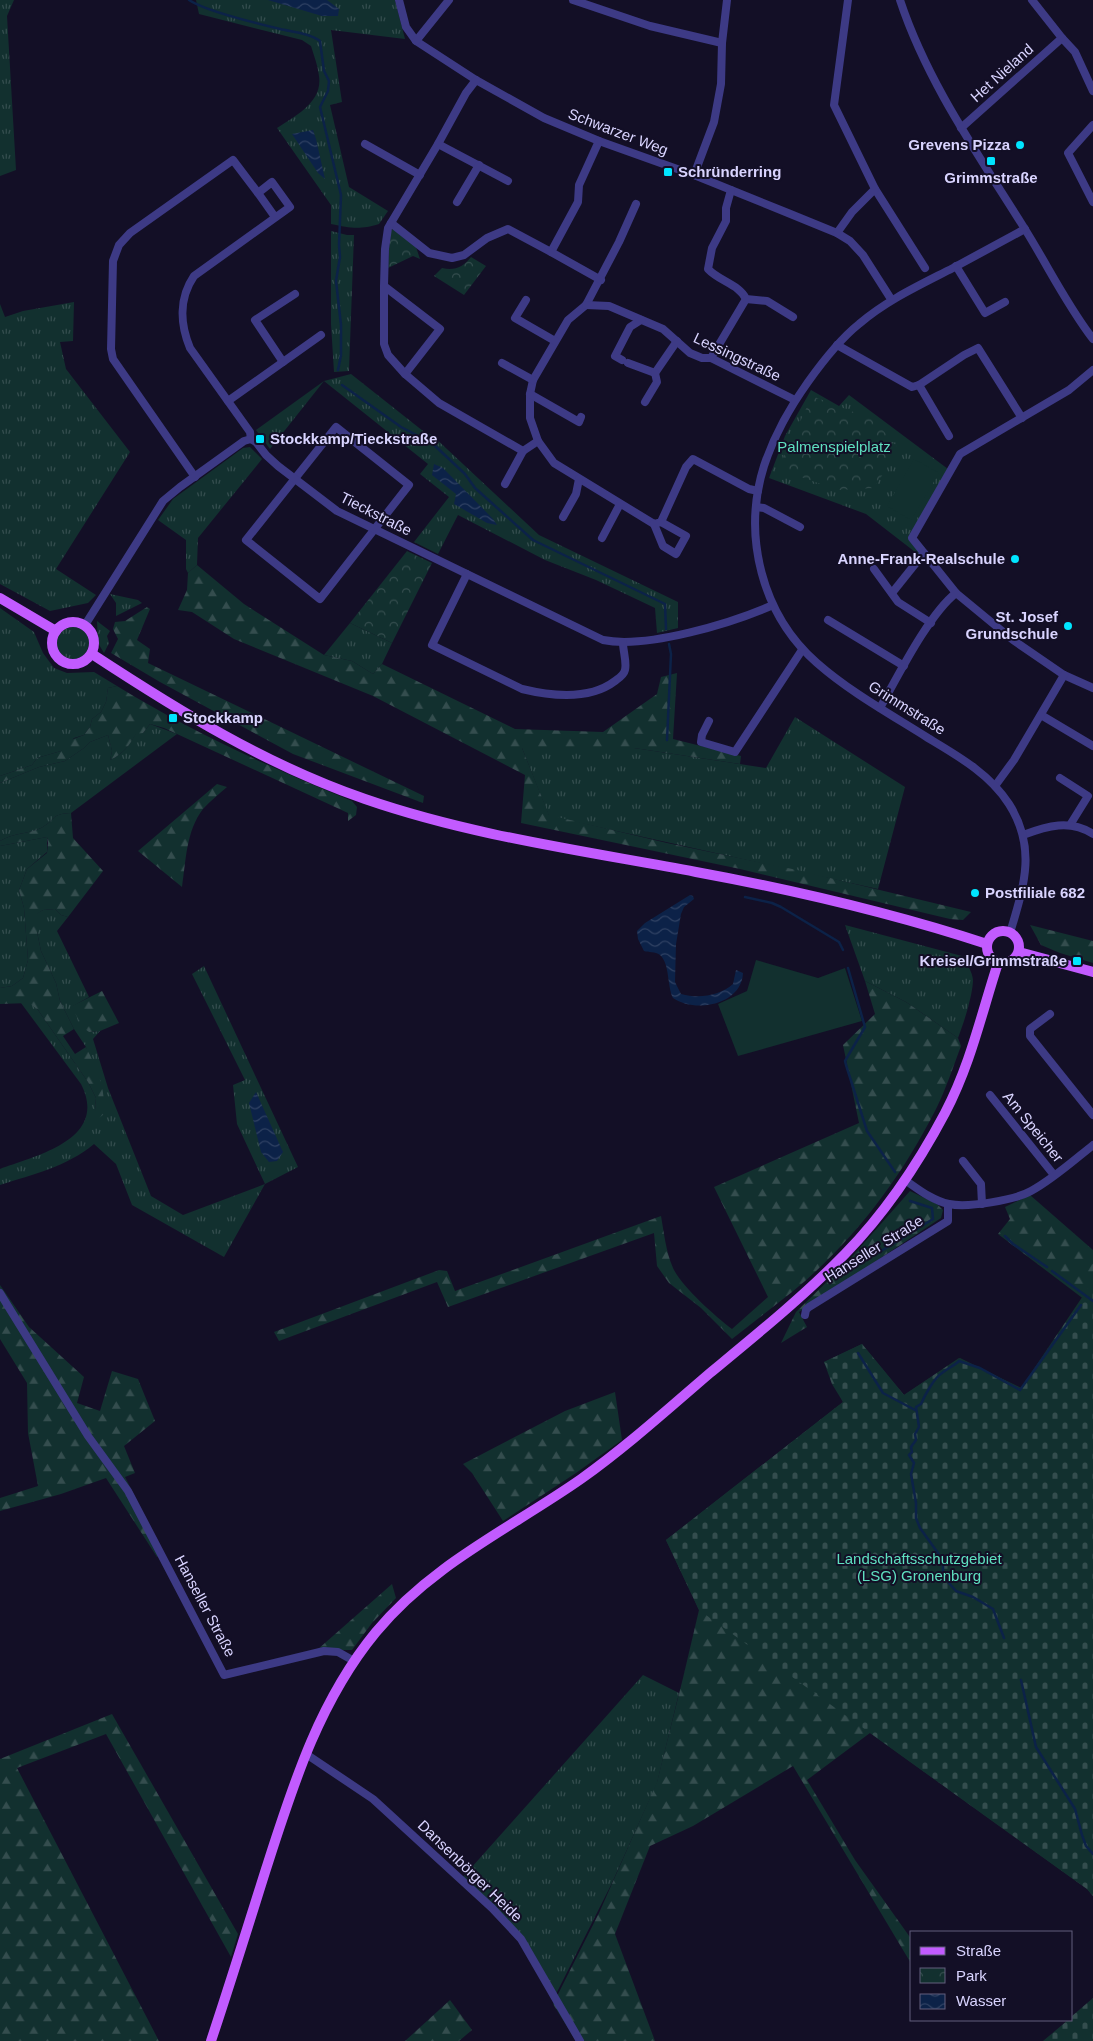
<svg xmlns="http://www.w3.org/2000/svg" width="1093" height="2041" viewBox="0 0 1093 2041" font-family="Arial,sans-serif">
<style>
.grass{fill:url(#grass-tufts)}
.forest{fill:url(#forest-firs)}
.cemetery{fill:url(#cemetery-stones)}
.park{fill:url(#park-crowns)}
.garden{fill:#12302f}
.water{fill:url(#water-waves)}
.lines{fill:none;stroke-linecap:round;stroke-linejoin:round}
.stream{stroke:#0c2248;stroke-width:2.5}
.minor{stroke:#3d3a85;stroke-width:8}
.major{stroke:#c25bff;stroke-width:10}
.poi-dot{fill:#00e5ff;stroke:#130f26;stroke-width:2}
.labels{text-anchor:middle;stroke-width:4;stroke-linejoin:round;paint-order:stroke}
.street-label{font-size:15px;fill:#d9d4ff;stroke:#130f26}
.poi-label{font-size:15px;font-weight:bold;fill:#d9d4ff;stroke:#130f26;text-anchor:end}
.park-label{font-size:15px;fill:#5fe0c0;stroke:#130f26}
</style>
<defs>
<pattern id="grass-tufts" width="24" height="20" patternUnits="userSpaceOnUse" patternTransform="scale(1.25)"><rect width="24" height="20" fill="#12302f"/><path d="M3 7l-1-3M5 7V3M7 7l1-3M15 17l-1-3M17 17v-4M19 17l1-3" fill="none" stroke="#344d4e"/></pattern>
<pattern id="forest-firs" width="22" height="20" patternUnits="userSpaceOnUse" patternTransform="scale(1.25)"><rect width="22" height="20" fill="#12302f"/><path d="M5 1l3.5 6h-7zM16 11l3.5 6h-7z" fill="#344d4e"/></pattern>
<pattern id="cemetery-stones" width="16" height="16" patternUnits="userSpaceOnUse" patternTransform="scale(1.25)"><rect width="16" height="16" fill="#12302f"/><path d="M2 7V4a2 2 0 0 1 4 0v3zM10 15v-3a2 2 0 0 1 4 0v3z" fill="#344d4e"/></pattern>
<pattern id="park-crowns" width="20" height="18" patternUnits="userSpaceOnUse" patternTransform="scale(1.25)"><rect width="20" height="18" fill="#12302f"/><path d="M2 6a3 3 0 1 1 6 0M12 15a3 3 0 1 1 6 0" fill="none" stroke="#344d4e"/></pattern>
<pattern id="water-waves" width="16" height="10" patternUnits="userSpaceOnUse" patternTransform="scale(1.25)"><rect width="16" height="10" fill="#0c2248"/><path d="M0 5q4-4 8 0t8 0" fill="none" stroke="#2f4163"/></pattern>
</defs>
<rect width="100%" height="100%" fill="#130f26"/>
<g class="grass">
<polygon points="0,0 14,0 7,16 16,170 0,176"/>
<path d="M196,0H395L405,39L331,30L342,102L330,105L349,187L388,211L379,224C359,230 351,228 331,224V205L277,128C295,116 323,102 319,76C318,66 314,56 311,46L302,40L199,14Z"/>
<polygon points="331,231 347,235 354,235 349,371 334,372 331,324"/>
<polygon points="74,302 73,341 60,342 66,369 130,452 56,569 96,595 88,603 50,611 0,584 0,304 5,317 23,311"/>
<polygon points="351,374 423,431 432,435 539,535 678,602 678,628 657,633 655,608 596,580 545,560 458,515 438,554 414,542 449,497 420,474 428,464 324,381 270,449 256,430 324,381"/>
<polygon points="811,390 839,406 849,395 948,469 911,535 925,548 919,555 866,514 769,478 785,436"/>
<polygon points="250,447 262,459 198,538 197,565 188,573 186,569 186,540 158,520 173,499 243,448"/>
<polygon points="110,594 138,600 142,603 116,616 116,603"/>
<polygon points="0,608 34,632 43,653 54,668 67,673 94,672 117,686 108,688 106,702 101,712 92,719 90,727 84,735 74,738 61,751 37,758 32,765 0,776"/>
<polygon points="97,621 110,631 107,636 109,643 104,653 98,643"/>
<polygon points="350,623 392,643 382,664 373,674 352,661 324,655"/>
<circle cx="73" cy="643" r="16"/>
<polygon points="795,717 905,787 878,889 549,816 522,748 634,748 766,768"/>
<path d="M150,724L177,734L71,813C50,814 56,820 41,828C28,834 12,833 0,841V783L39,767L65,761L84,748L90,742L108,735L112,751L110,760C123,754 129,746 136,733H143Z"/>
<polygon points="47,837 47,852 27,869 19,890 24,908 28,960 23,978 12,986 0,988 0,846"/>
<path d="M55,909L61,915L68,917L57,931L89,997L73,1006L89,1032L100,1031L93,1039L108,1088L151,1196L183,1215L265,1184L237,1124L233,1085L245,1080L192,974L204,966L298,1167L265,1184L224,1257L132,1205L116,1164L94,1144C66,1167 34,1174 0,1185V1169C38,1155 109,1139 81,1084L21,1003H30L38,1010L88,1082L96,1098L95,1110L104,1114L86,1047L74,1029L60,1001L56,983L41,951L37,932L36,914L43,910Z"/>
<path d="M845,925L962,956C966,963 973,972 973,981C972,998 964,1022 958,1038L906,1002L865,981Z"/>
<polygon points="643,1675 679,1693 657,1783 611,1885 555,1996 521,1939 463,1877"/>
</g>
<g class="forest">
<polygon points="197,565 244,604 324,655 352,661 373,674 382,664 515,729 603,732 657,694 661,677 677,673 673,739 741,756 740,764 634,748 522,748 549,815 667,843 797,870 971,912 963,920 950,919 740,869 521,823 525,775 373,696 234,639 192,612 178,610 187,590 188,573"/>
<polygon points="147,607 150,609 137,640 150,649 148,663 424,796 423,803 293,754 160,682 111,653 118,639 113,629 115,622 125,621"/>
<path d="M117,686C192,732 271,768 352,801L357,807L356,815L348,821V813L164,728L150,724L143,733L136,734C129,746 123,754 110,760L112,751L108,735L90,742L84,748L65,761L39,767L0,783V776L32,765L37,758L61,751L65,742L84,735L90,727L92,719L101,712L106,702L108,688Z"/>
<path d="M217,784L227,787C219,794 210,801 203,809C186,831 186,861 182,887L138,851Z"/>
<path d="M71,813L73,838L103,871L68,917L61,915L55,909L43,910L37,914V932L41,951L56,983L60,1001L74,1029L63,1036L75,1054L86,1047C97,1069 106,1089 104,1114L98,1119L95,1110L96,1098L88,1082L38,1010L29,1003L0,1004V988L12,986L23,978L28,960L24,908L19,890L27,869L47,853L48,843L47,837L0,846V841C12,833 28,834 41,828C56,820 50,814 71,813Z"/>
<polygon points="1030,925 1093,941 1093,963 1060,953 1041,945"/>
<path d="M865,981L906,1002L958,1038L961,1046C953,1067 946,1089 936,1109C900,1180 853,1242 792,1292C772,1308 752,1323 732,1339L701,1308L669,1283L657,1266L654,1233L448,1307L437,1282L279,1341L274,1332L439,1270L447,1271L455,1291L661,1216C664,1233 666,1252 673,1268C682,1287 715,1316 732,1329L768,1297L714,1187L859,1123L843,1045L875,1014Z"/>
<polygon points="102,991 119,1023 100,1031 89,1032 81,1026 72,1006"/>
<polygon points="910,1191 937,1204 943,1210 941,1218 799,1312 807,1327 781,1343 796,1312 848,1261"/>
<polygon points="1030,1195 1093,1250 1093,1896 1087,1889 870,1733 807,1780 855,1860 912,1940 912,1965 793,1766 693,1826 650,1846 615,1934 655,2041 576,2041 553,2004 599,1913 657,1782 683,1678 699,1610 666,1540 843,1402 832,1384 824,1362 862,1344 904,1395 960,1358 1021,1388 1085,1300 998,1234 1010,1219 1005,1207"/>
<polygon points="0,1285 29,1327 84,1377 77,1403 100,1411 112,1371 138,1379 155,1421 124,1446 135,1473 125,1477 163,1552 157,1557 106,1478 61,1494 0,1511 0,1498 38,1486 28,1433 27,1383 0,1339"/>
<polygon points="615,1392 622,1440 576,1473 503,1521 472,1473 463,1464 565,1411"/>
<polygon points="392,1584 396,1598 372,1623 352,1650 317,1650"/>
<polygon points="112,1714 238,1934 231,1957 106,1734 17,1768 159,2041 0,2041 0,1759"/>
<polygon points="450,2000 472,2030 459,2041 405,2041"/>
</g>
<g class="cemetery">
<polygon points="1093,1281 1093,1896 1087,1889 699,1610 666,1540 843,1402 824,1362 862,1344 904,1395 959,1358 1021,1388"/>
<polygon points="1093,1998 1093,2041 1043,2041 1068,2020 1072,2020 1072,2016"/>
</g>
<g class="park">
<polygon points="393,229 415,244 420,259 413,256 388,268 390,231"/>
<path d="M471,257L486,266L464,295L434,276L442,268C455,271 463,267 471,257Z"/>
<polygon points="812,396 874,420 899,449 874,488 838,490 778,469"/>
<polygon points="407,551 432,563 392,643 350,623"/>
</g>
<g class="garden">
<polygon points="914,459 939,473 911,520 887,506"/>
<polygon points="756,960 818,978 845,968 862,1021 738,1056 718,1004 747,991"/>
</g>
<g class="water">
<polygon points="268,0 327,0 339,9 338,16 322,16"/>
<polygon points="313,130 316,139 325,179 318,173 292,134"/>
<polygon points="434,464 443,468 493,519 497,525 487,523 454,504 456,494 432,475"/>
<path d="M690,895L693,896L694,899L684,907L681,914L676,944L675,982L681,994C699,999 719,996 733,984L736,970L743,973C742,1004 696,1014 673,998C667,986 670,964 660,955C655,951 649,953 644,951L638,939L637,931L645,923Z"/>
<polygon points="256,1092 283,1152 277,1161 269,1162 261,1152 249,1103"/>
</g>
<g class="lines">
<g class="stream">
<path d="M189,0C205,11 259,24 280,29C293,32 309,33 320,41L324,71L329,81L328,91L320,107L341,195L339,245L340,257L336,281L341,325V355L338,370"/>
<polyline points="342,385 401,427 432,443 465,474 475,488 533,540 665,604 666,629"/>
<polyline points="667,740 671,654 669,644"/>
<polyline points="745,897 772,903 781,907 839,942 843,950"/>
<polyline points="848,968 865,1027 845,1061 846,1065 867,1131 895,1172"/>
<polyline points="1005,1236 1013,1244 1047,1267"/>
<polyline points="878,1253 933,1219 932,1208 910,1201"/>
<polyline points="1052,1271 1093,1301"/>
<polyline points="858,1353 883,1393 915,1410"/>
<path d="M1004,1638L993,1609L973,1597L956,1591L948,1582L943,1573V1560L920,1528L916,1518V1503L911,1474L914,1463L909,1455L912,1452L911,1447L916,1440L915,1434L919,1427L916,1407L921,1404C925,1395 934,1378 942,1373C948,1368 954,1366 959,1361L980,1368L1020,1390L1081,1305"/>
<polyline points="1021,1680 1036,1747 1075,1809 1082,1835 1086,1846 1093,1854"/>
</g>
<g class="minor">
<polyline points="399,0 406,27 416,41 476,80 544,118 599,141 694,175 788,213 837,233 850,241 863,255 891,299"/>
<polyline points="573,0 650,26 722,43"/>
<path d="M900,0C927,82 978,154 1023,226C1047,264 1066,304 1093,339"/>
<polyline points="1032,0 1062,38"/>
<polyline points="416,41 449,0"/>
<polyline points="1093,125 1068,153 1093,202"/>
<polyline points="961,128 1062,38 1075,52 1093,91"/>
<polyline points="365,144 420,175"/>
<polyline points="438,144 508,181"/>
<polyline points="694,175 714,122 721,84 722,43 727,0"/>
<polyline points="875,189 925,268"/>
<path d="M731,190L726,208V221L712,248L708,269C719,281 740,285 746,299L767,301L793,317"/>
<polyline points="457,202 479,165"/>
<polyline points="636,204 619,242 586,305 568,320 533,380 530,394 530,418 538,441 554,463 654,524 661,522 686,467 693,459 749,489 758,491"/>
<polyline points="391,223 429,253 452,258 464,255 487,238 508,229 551,252 578,202 579,185 599,141"/>
<polyline points="837,233 852,212 875,189 834,105 848,0"/>
<polyline points="551,252 601,280"/>
<polyline points="956,266 985,313 1005,302"/>
<polyline points="384,286 384,344 388,355 405,374 440,329 384,286 385,249 388,228 438,144 466,93 476,80"/>
<polyline points="526,300 515,318 555,341"/>
<polyline points="586,305 609,306 663,329 690,353 702,358 711,358 795,400"/>
<polyline points="837,345 912,387 919,385 964,355 978,348 1022,418"/>
<polyline points="711,358 746,299"/>
<polyline points="622,360 615,356 630,327 641,320"/>
<polyline points="283,362 255,320 295,294"/>
<polyline points="502,363 533,380"/>
<polyline points="628,363 655,373 677,341"/>
<polyline points="1093,370 1069,390 960,454 912,538 956,593 1013,640 1064,675 1093,688"/>
<polyline points="405,374 439,403 523,451 538,441"/>
<polyline points="919,385 949,436"/>
<polyline points="530,394 579,422 581,417"/>
<polyline points="228,401 321,335"/>
<polyline points="645,402 657,382 655,373"/>
<polygon points="336,427 409,485 320,599 246,540"/>
<path d="M251,439L256,442L266,455L278,466L337,511L603,640C647,649 732,623 773,605"/>
<path d="M251,439L250,432L190,348C180,324 179,298 194,276L290,207L272,182L258,193L275,217"/>
<polyline points="195,477 113,359 111,349 113,261 119,245 130,233 233,160 258,193"/>
<polyline points="505,484 523,451"/>
<polyline points="756,507 764,508 800,527"/>
<polyline points="563,517 576,494 579,479"/>
<polyline points="654,524 663,546 676,554 686,536 661,522"/>
<polyline points="602,538 620,504"/>
<polyline points="874,569 898,602 931,623"/>
<path d="M467,574L432,645L522,689C551,696 590,700 615,681C619,678 624,675 625,670C627,662 623,651 623,643"/>
<polyline points="892,593 924,553"/>
<polyline points="828,620 904,666"/>
<polyline points="85,625 163,501 180,487 244,441 251,439"/>
<path d="M880,708C898,676 929,614 956,593"/>
<polyline points="1041,715 1093,746"/>
<polyline points="709,721 702,735 701,742 735,752 802,650"/>
<polyline points="1060,778 1088,796 1070,825"/>
<polyline points="995,786 1014,760 1064,675"/>
<path d="M1023,835C1047,826 1070,819 1093,834"/>
<path d="M1010,933C1024,886 1037,848 1009,804C990,774 958,756 928,738C890,714 850,692 817,663C762,615 742,536 764,466C774,436 790,407 808,382C823,361 839,340 859,324C887,300 920,285 953,268C977,255 1001,242 1025,229"/>
<polyline points="1050,1014 1030,1029 1030,1036 1093,1115"/>
<polyline points="990,1095 1054,1175"/>
<polyline points="963,1161 981,1184 982,1204"/>
<path d="M905,1180C918,1189 933,1201 949,1204C968,1208 1015,1200 1031,1191C1053,1179 1073,1161 1093,1145"/>
<polyline points="0,1293 88,1436 128,1491 224,1675 324,1651 338,1652 354,1661"/>
<polyline points="805,1315 806,1310 809,1307 948,1221 948,1204"/>
<polyline points="306,1754 373,1799 492,1908 521,1939 580,2041"/>
</g>
<g class="major">
<polyline points="0,598 56,631"/>
<circle cx="73" cy="643" r="21"/>
<path d="M92,654C179,711 266,765 365,799C472,836 585,851 696,872C794,890 892,913 987,944"/>
<circle cx="1003" cy="947" r="16"/>
<polyline points="1019,952 1093,972"/>
<path d="M211,2041C230,1984 248,1926 266,1869C293,1785 319,1701 376,1632C432,1564 511,1528 581,1479C626,1447 668,1409 710,1373C756,1335 803,1297 845,1254C886,1212 918,1164 945,1113C971,1063 981,1015 998,963"/>
</g>
</g>
<g class="poi-dot">
<circle cx="1020" cy="145" r="5"/>
<rect x="986" y="156" width="10" height="10" rx="2.5"/>
<rect x="663" y="167" width="10" height="10" rx="2.5"/>
<rect x="255" y="434" width="10" height="10" rx="2.5"/>
<circle cx="1015" cy="559" r="5"/>
<circle cx="1068" cy="626" r="5"/>
<rect x="168" y="713" width="10" height="10" rx="2.5"/>
<circle cx="975" cy="893" r="5"/>
<rect x="1072" y="956" width="10" height="10" rx="2.5"/>
</g>
<g class="labels">
<g class="street-label">
<text transform="translate(1002 73) rotate(-42)" y="5">Het Nieland</text>
<text transform="translate(618 132) rotate(21)" y="5">Schwarzer Weg</text>
<text transform="translate(737 357) rotate(25)" y="5">Lessingstraße</text>
<text transform="translate(376 514) rotate(27)" y="5">Tieckstraße</text>
<text transform="translate(907 708) rotate(32)" y="5">Grimmstraße</text>
<text transform="translate(1033 1127) rotate(51)" y="5">Am Speicher</text>
<text transform="translate(874 1249) rotate(-32)" y="5">Hanseller Straße</text>
<text transform="translate(205 1606) rotate(62)" y="5">Hanseller Straße</text>
<text transform="translate(470 1871) rotate(44)" y="5">Dansenbörger Heide</text>
</g>
<g class="poi-label">
<text x="1010" y="150">Grevens Pizza</text>
<text x="678" y="177" text-anchor="start">Schründerring</text>
<text x="991" y="183" text-anchor="middle">Grimmstraße</text>
<text x="270" y="444" text-anchor="start">Stockkamp/Tieckstraße</text>
<text x="1005" y="564">Anne-Frank-Realschule</text>
<text x="1058" y="622">St. Josef<tspan x="1058" dy="17">Grundschule</tspan></text>
<text x="183" y="723" text-anchor="start">Stockkamp</text>
<text x="985" y="898" text-anchor="start">Postfiliale 682</text>
<text x="1067" y="966">Kreisel/Grimmstraße</text>
</g>
<g class="park-label">
<text x="834" y="452">Palmenspielplatz</text>
<text x="919" y="1564">Landschaftsschutzgebiet<tspan x="919" dy="17">(LSG) Gronenburg</tspan></text>
</g>
</g>
<rect x="910" y="1931" width="162" height="90" fill="#130f26" stroke="#625e7d"/>
<rect x="920" y="1947" width="25" height="8" fill="#c25bff" stroke="#625e7d"/>
<text x="956" y="1956" font-size="15" fill="#d9d4ff">Straße</text>
<rect x="920" y="1968" width="25" height="15" fill="url(#park-crowns)" stroke="#625e7d"/>
<text x="956" y="1981" font-size="15" fill="#d9d4ff">Park</text>
<rect x="920" y="1994" width="25" height="15" fill="url(#water-waves)" stroke="#625e7d"/>
<text x="956" y="2006" font-size="15" fill="#d9d4ff">Wasser</text>
</svg>
